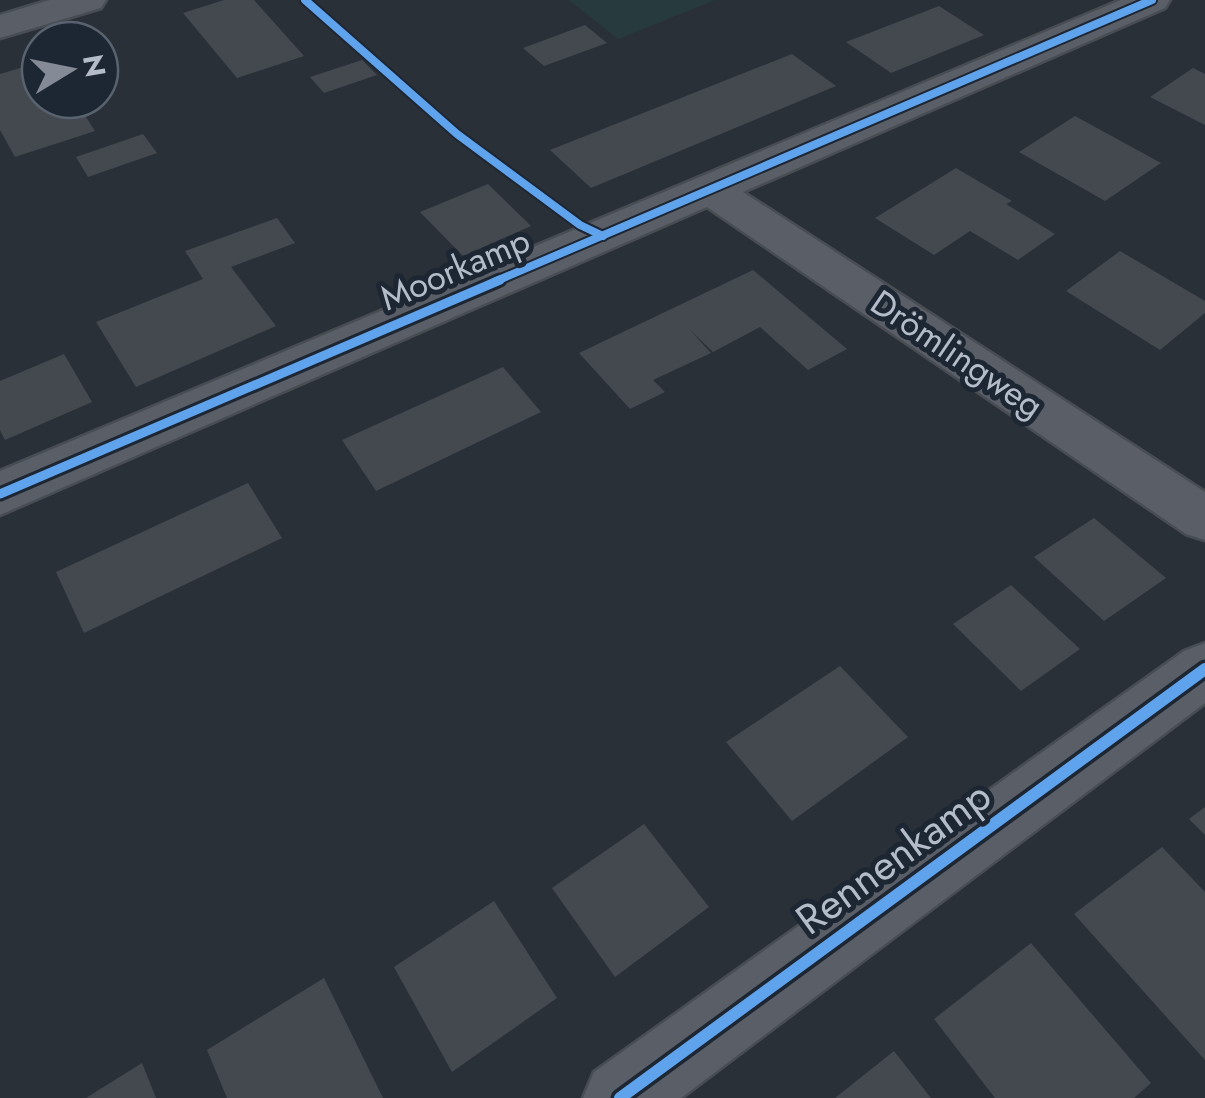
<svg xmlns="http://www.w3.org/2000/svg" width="1205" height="1098" viewBox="0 0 1205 1098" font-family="Jost,sans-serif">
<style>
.green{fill:#273a3e}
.building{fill:#444950}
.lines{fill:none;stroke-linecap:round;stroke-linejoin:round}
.street-casing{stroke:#484c53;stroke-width:5}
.street{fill:#5a5e66;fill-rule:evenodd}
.cycleway-far2-casing{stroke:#1d2633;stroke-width:12}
.cycleway-far1-casing{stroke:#1d2633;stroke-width:15}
.cycleway-casing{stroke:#1d2633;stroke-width:19}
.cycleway-far2{stroke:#60a3ed;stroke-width:8}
.cycleway-far1{stroke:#60a3ed;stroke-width:9}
.cycleway{stroke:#60a3ed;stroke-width:12}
.labels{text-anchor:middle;stroke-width:10;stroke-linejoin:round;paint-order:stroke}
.street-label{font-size:35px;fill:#b4bcc9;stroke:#1d2633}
.near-street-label{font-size:42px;fill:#b4bcc9;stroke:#1d2633}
</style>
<rect width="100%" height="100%" fill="#2a3038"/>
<polygon class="green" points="569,0 715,0 618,39"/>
<g class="building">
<polygon points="224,0 254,0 304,56 237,78 183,13"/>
<polygon points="939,6 984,35 891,73 846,42"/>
<polygon points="585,25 607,43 544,66 523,48"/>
<polygon points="792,54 836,86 591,188 550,150"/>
<polygon points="362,60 377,75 324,93 310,77"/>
<polygon points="40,62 40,100 75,100 95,131 15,157 0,130 0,74"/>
<polygon points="1193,68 1205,74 1205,125 1150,97"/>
<polygon points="1075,116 1161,163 1105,201 1019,152"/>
<polygon points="143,134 157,153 88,177 76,157"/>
<polygon points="956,168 1012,201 1006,204 1055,234 1018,260 970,231 934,255 875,218"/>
<polygon points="488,184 531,226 463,256 420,212"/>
<polygon points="277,218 295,243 231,267 276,326 136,387 96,322 203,279 185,251"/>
<polygon points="1120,251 1205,301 1205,313 1160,350 1066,291"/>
<polygon points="753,270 847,349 808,370 760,327 713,352 690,330 711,353 653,380 665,392 630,409 579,353"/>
<polygon points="64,354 92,402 5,440 0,430 0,381"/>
<polygon points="503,367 541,412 376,491 342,440"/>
<polygon points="248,483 282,538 84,633 56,572"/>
<polygon points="1094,518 1166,578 1104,621 1034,557"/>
<polygon points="1011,585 1080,649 1021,691 953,624"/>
<polygon points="840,666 908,737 792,821 726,742"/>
<polygon points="1205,807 1205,835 1189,819"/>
<polygon points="644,824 709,907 615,977 552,888"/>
<polygon points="1162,847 1205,892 1205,1060 1074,914"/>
<polygon points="494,901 557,998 452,1072 394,967"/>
<polygon points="1031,943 1151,1083 1134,1098 995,1098 934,1019"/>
<polygon points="324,978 383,1098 227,1098 207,1050"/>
<polygon points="894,1051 931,1098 835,1098"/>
<polygon points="142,1063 156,1098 86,1098"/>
</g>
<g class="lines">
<g class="street-casing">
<g id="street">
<polygon points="50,0 106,0 101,8 0,38 0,15"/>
<polygon points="1121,0 1170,0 1165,8 743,192 1205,492 1205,540 1186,534 707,207 0,515 0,471"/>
<polygon points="1205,643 1205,703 681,1098 583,1098 594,1072 1184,651"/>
</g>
</g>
<use href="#street" class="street"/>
<g class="cycleway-far2-casing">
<g id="cycleway-far2">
<polyline points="305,0 457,134 580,225 603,236"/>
<polyline points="494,282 1152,0"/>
</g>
</g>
<g class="cycleway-far1-casing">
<polyline id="cycleway-far1" points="0,494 500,280"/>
</g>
<g class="cycleway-casing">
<polyline id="cycleway" points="620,1098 1205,669"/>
</g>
<use href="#cycleway-far2" class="cycleway-far2"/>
<use href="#cycleway-far1" class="cycleway-far1"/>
<use href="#cycleway" class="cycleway"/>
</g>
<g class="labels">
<g class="street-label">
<text transform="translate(455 269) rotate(-23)" y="12">Moorkamp</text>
<text transform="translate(957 354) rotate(34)" y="12">Drömlingweg</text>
</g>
<g class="near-street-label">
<text transform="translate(893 857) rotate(-36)" y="15">Rennenkamp</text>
</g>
</g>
<g transform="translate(70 70) rotate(80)"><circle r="48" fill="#1d2633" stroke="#59626f" stroke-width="2.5"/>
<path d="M0-8L18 38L0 25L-18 38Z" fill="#848b96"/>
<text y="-15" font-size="28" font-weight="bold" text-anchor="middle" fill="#b4bcc9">N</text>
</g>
</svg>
